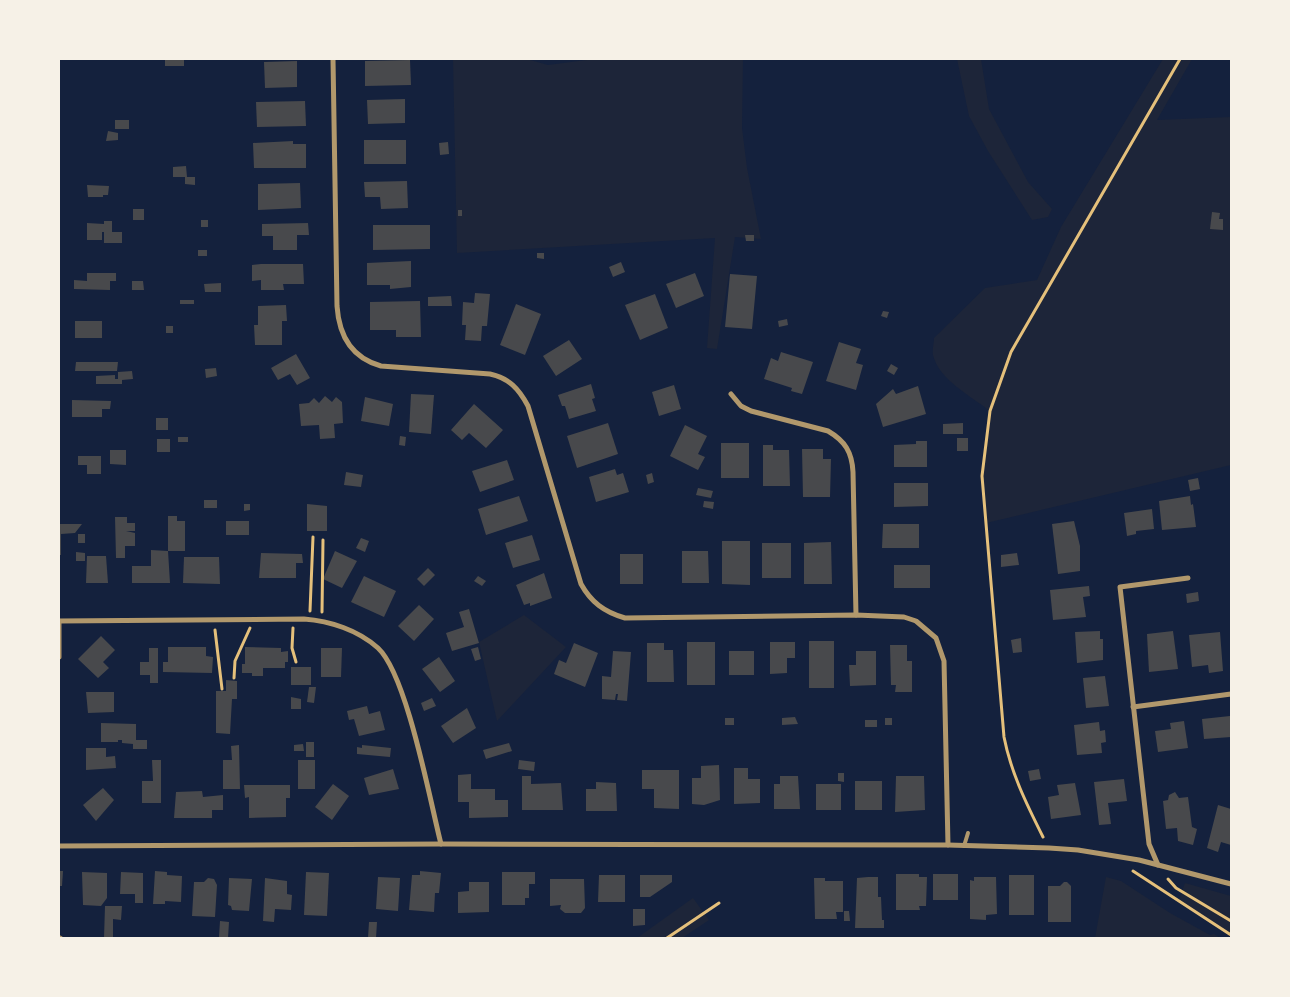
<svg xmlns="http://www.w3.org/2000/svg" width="1290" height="997" viewBox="0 0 1290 997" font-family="'Open Sans',sans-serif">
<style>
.green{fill:#1d2539}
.building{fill:#48494c}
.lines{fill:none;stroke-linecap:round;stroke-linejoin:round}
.path{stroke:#e5c07b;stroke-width:3}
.service{stroke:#b1986c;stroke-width:4}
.minor{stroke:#b1986c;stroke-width:5}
</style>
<rect width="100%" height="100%" fill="#14213d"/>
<g class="green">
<polygon points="453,59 527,59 548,65 594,59 743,59 742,128 747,168 761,239 735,237 717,349 707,348 715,238 457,253"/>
<polygon points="957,59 981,59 989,109 1028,182 1052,209 1048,217 1032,220 988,151 969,116"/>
<path d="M1163,59H1192L1157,120L1231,117V465L986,523L982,476L990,411C971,396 939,380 933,355C932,350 934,343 934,338L985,288L1037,280L1061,227Z"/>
<polygon points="524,615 566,647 497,721 479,642"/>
<polygon points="1106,877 1121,881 1170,913 1210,935 1214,934 1220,938 1095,938"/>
<polygon points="1185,883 1231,896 1231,935 1179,900"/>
<polygon points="693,898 709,920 682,938 637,938"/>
</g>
<g class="building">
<rect x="165" y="59" width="19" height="7"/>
<polygon points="410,60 411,85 365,86 365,61"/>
<polygon points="297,61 297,87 265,88 264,62"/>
<polygon points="405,99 405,123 368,124 367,100"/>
<polygon points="305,101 306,126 257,127 256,102"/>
<rect x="115" y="120" width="14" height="9"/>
<polygon points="108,131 118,133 118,140 106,141"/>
<rect x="364" y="140" width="42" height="24"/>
<polygon points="293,141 293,144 306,144 306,168 254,168 253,143"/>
<polygon points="448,142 449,154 440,155 439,143"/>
<polygon points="186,166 187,177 195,177 195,185 185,184 185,177 173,177 173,167"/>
<polygon points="407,181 408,208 381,209 380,197 365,197 364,182"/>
<polygon points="300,183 301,208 258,210 258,184"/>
<polygon points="87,185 109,186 108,195 103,195 103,197 88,197"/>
<rect x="133" y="209" width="11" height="11"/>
<rect x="458" y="210" width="4" height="6"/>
<polygon points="1212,212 1220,213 1219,219 1223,219 1223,230 1210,229"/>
<rect x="201" y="220" width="7" height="7"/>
<polygon points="104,221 112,221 112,232 122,232 122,243 104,243 104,232 102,232 102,240 87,240 87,223 104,224"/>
<polygon points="308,223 309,235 297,235 297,250 273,250 273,236 262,236 262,224"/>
<polygon points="373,225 430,225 430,249 373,250"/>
<polygon points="745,235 754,235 754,241 746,241"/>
<rect x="198" y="250" width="9" height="6"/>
<polygon points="537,253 544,253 544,259 537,258"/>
<polygon points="411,261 411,287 390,289 390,285 367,285 367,263"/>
<polygon points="621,262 625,272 613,277 609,267"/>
<polygon points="261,264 303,264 304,284 283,284 284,290 261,290 261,280 252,281 252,265"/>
<polygon points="87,273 116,273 116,281 110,281 110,290 74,289 74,280 87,281"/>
<polygon points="695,273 704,296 676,308 666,284"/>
<polygon points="730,274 757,276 752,329 725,327"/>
<polygon points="132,281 143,281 144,290 132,290"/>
<polygon points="221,283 221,292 205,292 204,284"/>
<polygon points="475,293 490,294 487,326 482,326 481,341 465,340 466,325 462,325 463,302 474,303"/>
<polygon points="655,294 668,328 640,340 625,305"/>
<polygon points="451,296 452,306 428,306 428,297"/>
<rect x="180" y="300" width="14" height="4"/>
<polygon points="420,301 421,337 396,337 396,330 370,330 370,302"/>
<polygon points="516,304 541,314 525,355 500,345"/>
<polygon points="286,305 287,321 282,321 282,345 255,345 254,325 258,325 258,306"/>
<polygon points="883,311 889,312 887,318 881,316"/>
<polygon points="787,319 788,325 779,327 778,321"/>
<rect x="75" y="321" width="27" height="17"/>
<rect x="166" y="326" width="7" height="7"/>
<polygon points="569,340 582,359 556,376 543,356"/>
<polygon points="839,342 861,349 856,363 863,365 856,390 826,381"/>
<polygon points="781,352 813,362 802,394 791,391 792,388 764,379 771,358 778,361"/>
<polygon points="296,354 310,378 297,385 290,374 278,380 271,368"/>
<polygon points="76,362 118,362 117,371 75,371"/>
<polygon points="891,364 898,368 894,375 887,371"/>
<polygon points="216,368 217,376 206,378 205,369"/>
<polygon points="132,371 133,379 122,380 122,384 96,384 96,376 115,375 115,379 118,379 118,372"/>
<polygon points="591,384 595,398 592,399 596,411 569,419 565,406 562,406 558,395"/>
<polygon points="674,385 681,409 659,416 652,392"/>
<polygon points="918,386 926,414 883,427 876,404 893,389 896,394"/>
<polygon points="411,394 434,395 431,434 409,432"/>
<polygon points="325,396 332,402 336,397 342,402 343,423 334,424 335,438 320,439 319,425 301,426 299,404 309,403 314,398 319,403"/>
<polygon points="365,397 393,404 389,426 361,421"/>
<polygon points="72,400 111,401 110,409 102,409 102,417 72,417"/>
<polygon points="474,404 503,430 486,448 469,433 462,440 451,430"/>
<rect x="156" y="418" width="12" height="12"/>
<polygon points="608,423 618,454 577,468 567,436"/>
<polygon points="963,423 963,434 943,434 943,424"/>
<polygon points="685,425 707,436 698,454 705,457 698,470 670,456"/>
<polygon points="400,436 406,437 405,446 399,445"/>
<rect x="178" y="437" width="10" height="5"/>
<rect x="957" y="438" width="11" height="13"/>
<rect x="157" y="439" width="13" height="13"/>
<polygon points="916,441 927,441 927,467 894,467 894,445 916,444"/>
<rect x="721" y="443" width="28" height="35"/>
<polygon points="763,445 773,445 773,450 789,450 790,486 763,486"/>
<polygon points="802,449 823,449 823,459 831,459 830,497 803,497"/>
<polygon points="110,450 126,450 126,465 110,464"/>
<polygon points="78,456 101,456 101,474 87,474 87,465 78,465"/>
<polygon points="507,460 514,480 480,492 472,471"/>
<polygon points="615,469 617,475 623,473 629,492 596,502 589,477"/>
<polygon points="346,472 363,475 361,487 344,485"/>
<polygon points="652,473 654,482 648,484 646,475"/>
<polygon points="1198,478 1200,489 1190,491 1188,480"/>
<polygon points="894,483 928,483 928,506 894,507"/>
<polygon points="698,488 713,491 711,498 696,495"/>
<polygon points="519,496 528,521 486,535 478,509"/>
<polygon points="1190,496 1191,505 1193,504 1196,527 1162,530 1159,501"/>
<rect x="204" y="500" width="13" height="8"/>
<polygon points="704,501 714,502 713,509 703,507"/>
<polygon points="244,504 250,504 250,510 244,511"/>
<polygon points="307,504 327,506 327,531 307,531"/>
<polygon points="1152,509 1154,529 1136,531 1136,534 1127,536 1124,513"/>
<polygon points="168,516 177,516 177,521 185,521 185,551 168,551"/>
<polygon points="115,517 127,517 127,523 135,523 135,531 126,531 135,533 135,546 125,546 125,558 116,558"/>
<rect x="226" y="521" width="23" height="14"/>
<polygon points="1074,521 1080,546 1080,571 1058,574 1052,524"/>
<polygon points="59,524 82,524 75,533 61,534 61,555 59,555"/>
<polygon points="883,524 919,524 919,548 882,548"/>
<rect x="78" y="534" width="7" height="9"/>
<polygon points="532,535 540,560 513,568 505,543"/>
<polygon points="361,538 369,541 365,552 356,548"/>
<polygon points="722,541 750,541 750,585 722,584"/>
<polygon points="831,542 832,584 804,584 804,543"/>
<rect x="762" y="543" width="29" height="35"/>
<polygon points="151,550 168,551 170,583 132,583 132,566 151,566"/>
<polygon points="335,551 357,561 342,588 323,579"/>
<polygon points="682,551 708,551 709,583 682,583"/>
<polygon points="76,552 85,553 85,561 76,561"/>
<polygon points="261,553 302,554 303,563 296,563 296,578 259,578"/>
<polygon points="1017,553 1019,565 1001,567 1001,555"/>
<rect x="620" y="554" width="23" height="30"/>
<polygon points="87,556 106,556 108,583 86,583"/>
<polygon points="184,557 219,557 220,584 183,583"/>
<rect x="894" y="565" width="36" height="23"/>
<polygon points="428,568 435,575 424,586 417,579"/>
<polygon points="544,573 552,598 530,606 530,603 524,605 516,585"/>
<polygon points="364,576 396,591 384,617 351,602"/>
<polygon points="478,576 486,581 482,586 474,581"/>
<polygon points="1089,586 1090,596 1083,597 1086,617 1053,620 1050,590"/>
<polygon points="1198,592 1199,601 1187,603 1186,594"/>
<polygon points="419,605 434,619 414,641 398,626"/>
<polygon points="469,609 479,643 452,651 446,633 464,627 459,612"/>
<polygon points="1100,631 1100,639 1103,639 1103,660 1077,663 1075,632"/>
<polygon points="1173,631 1178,669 1149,672 1147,634"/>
<polygon points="1220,632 1223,671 1209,673 1208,665 1192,667 1189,635"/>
<polygon points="101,636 115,650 103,662 109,668 98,678 78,659"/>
<polygon points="1021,638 1022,652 1013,653 1011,640"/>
<rect x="809" y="641" width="25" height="47"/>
<rect x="687" y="642" width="28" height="43"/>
<polygon points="770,642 795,642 795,658 787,658 787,673 770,674"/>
<polygon points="574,643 598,653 585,687 554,674 559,660 566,663"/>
<polygon points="647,643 664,643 664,650 673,650 674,682 647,682"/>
<polygon points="890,645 907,645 907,661 912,661 912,692 895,692 896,685 891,685"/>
<polygon points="168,647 206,647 206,656 213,657 212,673 163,672 163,662 168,662"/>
<polygon points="245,647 281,648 281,652 288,651 288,662 285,662 285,668 263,668 263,676 252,676 252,673 242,673 242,664 245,664"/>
<polygon points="478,647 481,659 475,661 471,649"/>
<polygon points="149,648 158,648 158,683 150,683 150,675 140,675 140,662 149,662"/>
<polygon points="321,648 342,648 341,677 321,677"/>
<polygon points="613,651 631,652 627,701 617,700 618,694 616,694 615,700 602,699 602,676 611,677"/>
<rect x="729" y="651" width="25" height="24"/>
<polygon points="856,651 876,651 876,685 850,686 849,665 856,665"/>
<polygon points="439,657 455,681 440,692 422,669"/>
<rect x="291" y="667" width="20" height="18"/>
<polygon points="1105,676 1109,706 1086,708 1083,678"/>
<polygon points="226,680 237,681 237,699 232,699 230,734 216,733 216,691 226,691"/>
<polygon points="309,687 316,687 314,703 307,702"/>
<polygon points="86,692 114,692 114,712 88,713"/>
<polygon points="291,697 301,699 301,709 291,709"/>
<polygon points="432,698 436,706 424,711 421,703"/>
<polygon points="367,706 369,714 380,711 385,730 359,736 354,719 349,720 347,711"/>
<polygon points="467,708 476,728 453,743 441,726"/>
<polygon points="1230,716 1231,737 1204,739 1202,719"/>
<polygon points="795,717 798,724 782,725 782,718"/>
<rect x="725" y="718" width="9" height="7"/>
<rect x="885" y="718" width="7" height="7"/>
<rect x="865" y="720" width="12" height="7"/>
<polygon points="1184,721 1188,748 1158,752 1155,731 1171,729 1170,723"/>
<polygon points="1099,722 1100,731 1105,730 1106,742 1101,743 1102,753 1077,755 1074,725"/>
<polygon points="101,723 136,724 136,740 147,740 147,749 133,749 133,744 122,743 122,740 118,740 118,742 101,742"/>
<rect x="306" y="742" width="8" height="15"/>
<polygon points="509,743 512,751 486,759 483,750"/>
<polygon points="303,744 304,751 294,751 294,745"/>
<polygon points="239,745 240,789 223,789 223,760 232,760 231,746"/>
<polygon points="362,745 391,748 390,757 357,754 357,747 362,748"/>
<polygon points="86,748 106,748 106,757 115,756 116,768 86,770"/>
<polygon points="152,760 161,760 161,803 142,803 142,781 153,781"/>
<rect x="298" y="760" width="17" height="29"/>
<polygon points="519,760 535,762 534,771 518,769"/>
<polygon points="719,765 720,800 704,805 692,804 692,778 701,778 701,766"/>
<polygon points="734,768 748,768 748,779 760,779 760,803 734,804"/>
<polygon points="393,769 399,789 369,795 364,778"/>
<polygon points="1039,769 1041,779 1030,781 1028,771"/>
<polygon points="642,770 679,770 679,809 654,808 654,789 642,789"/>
<polygon points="838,773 844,773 844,782 838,781"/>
<polygon points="471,774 471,789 495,789 495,800 508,800 508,817 469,818 469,802 458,802 458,775"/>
<polygon points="522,776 531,776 531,784 561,783 563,810 522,810"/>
<polygon points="780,776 798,776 800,809 774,809 774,784 780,784"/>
<polygon points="896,776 924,776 925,810 895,812"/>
<polygon points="1124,779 1127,801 1108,803 1111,824 1099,825 1094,782"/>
<rect x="855" y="781" width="27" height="29"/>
<polygon points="596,782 616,783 617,811 586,811 586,789 596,789"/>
<polygon points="1075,783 1081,815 1051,819 1048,797 1059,795 1057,785"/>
<polygon points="333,784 349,796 332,820 315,807"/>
<rect x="816" y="784" width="25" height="26"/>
<polygon points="244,785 290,785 290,798 286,798 286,817 249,818 249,797 245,798"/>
<polygon points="103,788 114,800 96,821 83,805"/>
<polygon points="202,791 203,797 223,795 223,810 212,810 212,818 174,818 176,792"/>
<polygon points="1175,792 1179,798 1188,797 1192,827 1197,829 1193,845 1178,841 1177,828 1166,829 1163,801 1168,800 1169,795"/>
<polygon points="1218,805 1231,809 1231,845 1221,842 1218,852 1207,848"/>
<polygon points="59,871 63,871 62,886 59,886"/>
<polygon points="155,871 167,872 167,875 182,876 181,902 165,901 165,904 153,904"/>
<polygon points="420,871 441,873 439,893 435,893 434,912 409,910 412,875 420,875"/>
<polygon points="82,872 107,873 107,898 101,906 83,905"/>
<polygon points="121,872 143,873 143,903 135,903 135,894 120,894"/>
<polygon points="306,872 329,873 327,916 304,915"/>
<polygon points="502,872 535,872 535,884 529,884 529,898 525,898 525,905 502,905"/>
<polygon points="896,874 919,874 919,877 927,877 926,906 919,906 920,910 896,910"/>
<rect x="933" y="874" width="25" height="26"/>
<polygon points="599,875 625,875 625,902 598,902"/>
<polygon points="640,875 672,875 672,882 650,897 640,897"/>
<rect x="1009" y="875" width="25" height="40"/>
<polygon points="378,877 400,878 398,911 376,909"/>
<polygon points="868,877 878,877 878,897 881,897 882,920 884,920 884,928 855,928 857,878"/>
<polygon points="974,877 996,877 997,914 986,915 986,920 970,919 970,880 974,881"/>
<polygon points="208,878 214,879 217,885 215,917 192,916 194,882 204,882"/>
<polygon points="229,878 252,879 249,911 232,910 231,906 228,905"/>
<polygon points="265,878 287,881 287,894 292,895 291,910 275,909 274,922 263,921"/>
<polygon points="814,878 825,878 825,881 843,881 843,912 836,912 837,919 815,919"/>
<polygon points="550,879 584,879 585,908 581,913 565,913 560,909 561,905 550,906"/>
<polygon points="469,882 489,882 489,912 458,913 458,892 469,891"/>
<polygon points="1064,882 1067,882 1071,886 1071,922 1048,922 1048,886 1060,886"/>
<polygon points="105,906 122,906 121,920 113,919 113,938 104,938"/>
<polygon points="633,909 645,909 645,925 633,926"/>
<polygon points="844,911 849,911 850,921 844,921"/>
<polygon points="220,921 229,922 228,938 219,937"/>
<polygon points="369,922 377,922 376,938 368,938"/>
</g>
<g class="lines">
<g class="path">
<polyline points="310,611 313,537"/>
<polyline points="322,612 323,540"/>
<polyline points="293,628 292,648 296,662"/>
<polyline points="215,630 222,689"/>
<polyline points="234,678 235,661 250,628"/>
<path d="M1043,837C1027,805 1011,773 1004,737L982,476L990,411L1011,352L1180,59"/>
<polyline points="1133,871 1231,935"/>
<polyline points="1168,879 1176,888 1231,921"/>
<polyline points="667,938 719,903"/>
</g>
<g class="service">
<polyline points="964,846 968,833"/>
<polyline points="59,937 61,938"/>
</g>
<g class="minor">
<path d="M333,59L337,306C339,336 352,358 381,366L490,374C509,378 519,389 528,406L581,584C591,602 604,612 625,618L856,615L904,617L916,621L936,638L944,661L948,845"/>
<path d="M731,394L741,406L751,411L828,431C845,441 852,452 853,472L856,615"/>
<path d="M59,621L304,619C330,621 358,630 378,648C407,675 430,801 441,844"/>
<polyline points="59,657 59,621"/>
<polyline points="1133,707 1231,694"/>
<polyline points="59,846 441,844 948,845 1049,848 1078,850 1139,860 1231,884"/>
<polyline points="1158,865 1149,844 1120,587 1188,578"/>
</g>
</g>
<rect width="1290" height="997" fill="none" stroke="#f6f1e7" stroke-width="120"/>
</svg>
